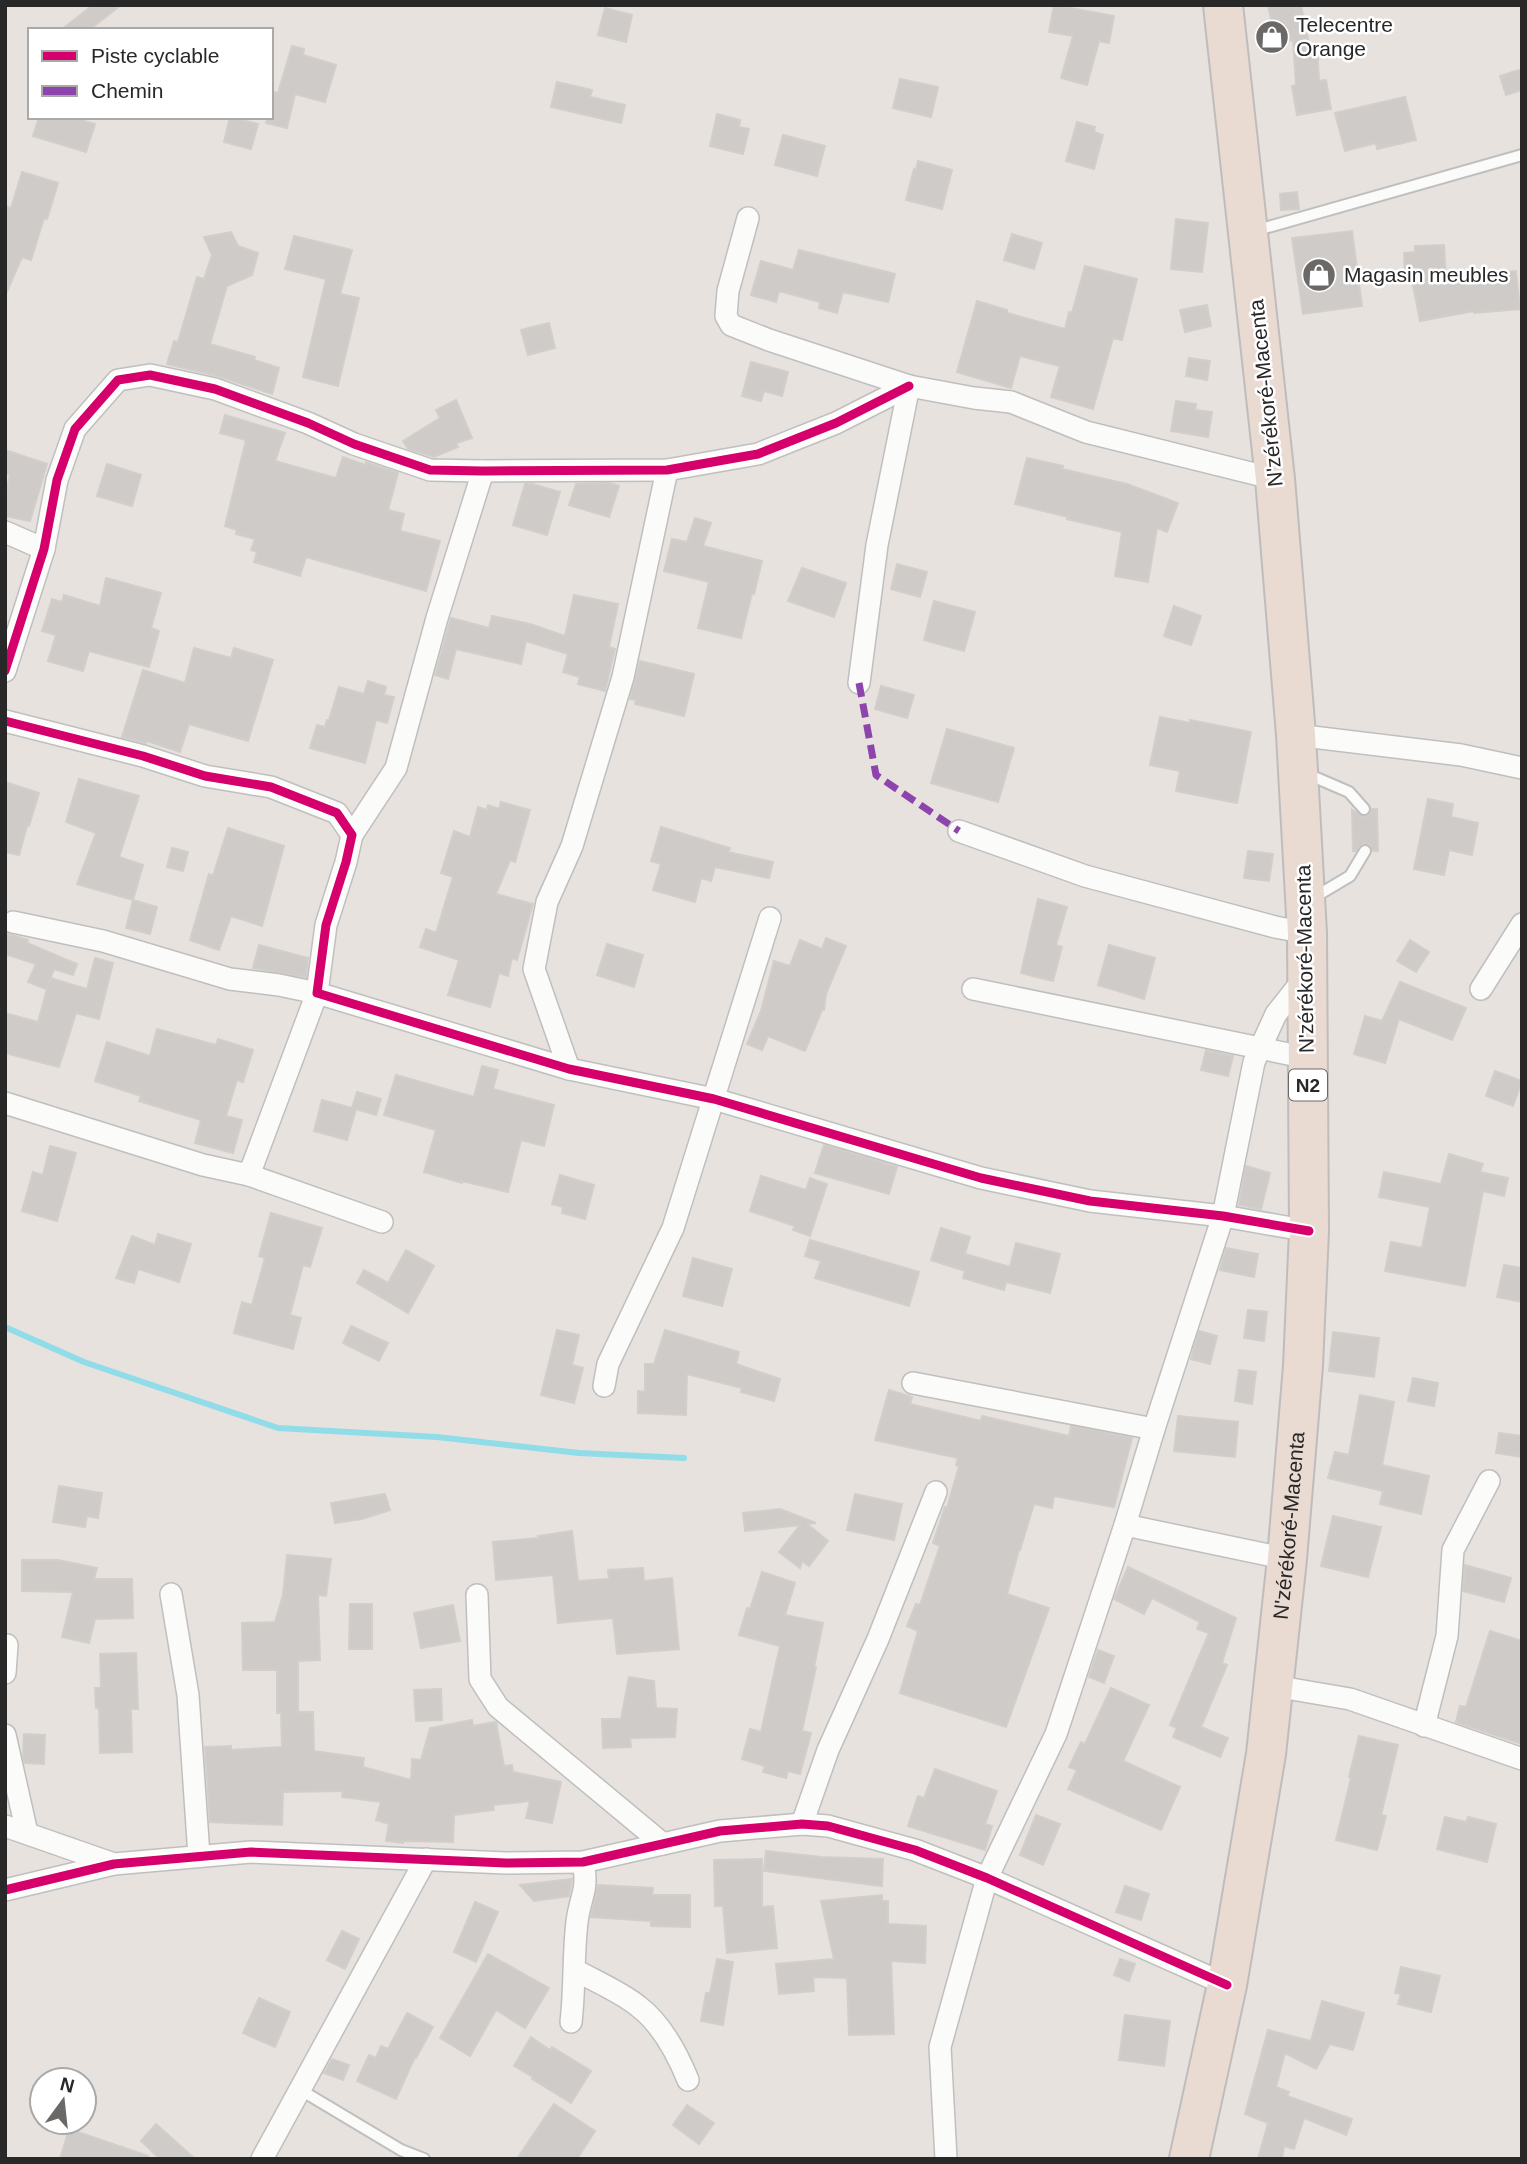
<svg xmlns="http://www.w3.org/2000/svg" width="1527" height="2164" viewBox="0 0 1527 2164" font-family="Arial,sans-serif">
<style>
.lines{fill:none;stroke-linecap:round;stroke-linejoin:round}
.stream{stroke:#91dce9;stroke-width:6}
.building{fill:#cecbc8;stroke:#d2ceca;stroke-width:2}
.lane-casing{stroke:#c0bfc0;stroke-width:14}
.street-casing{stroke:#c0bfc0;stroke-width:24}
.highway-casing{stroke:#bfbdbc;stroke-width:42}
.lane{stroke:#fbfbfa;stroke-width:10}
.street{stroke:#fbfbfa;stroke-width:21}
.highway{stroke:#e9dad2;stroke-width:38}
.quiet{stroke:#8e44ad;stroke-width:7;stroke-dasharray:14 7;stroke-linecap:butt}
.cycleway-casing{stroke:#fff;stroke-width:13}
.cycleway{stroke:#d6006c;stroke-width:9}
.labels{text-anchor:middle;stroke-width:5;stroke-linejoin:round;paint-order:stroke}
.shield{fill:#fff;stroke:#686868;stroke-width:2}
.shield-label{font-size:19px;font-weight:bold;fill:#282828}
.poi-label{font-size:21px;fill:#282828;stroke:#fff;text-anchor:start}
.street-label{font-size:21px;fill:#282828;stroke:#fff}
</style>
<rect width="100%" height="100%" fill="#e7e2de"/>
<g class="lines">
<polyline class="stream" points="5,1327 84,1362 278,1428 437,1437 579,1453 684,1458"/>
</g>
<g class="building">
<polygon points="93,5 121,5 89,30 61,30"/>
<polygon points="1054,5 1114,16 1109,43 1099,41 1087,85 1061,78 1073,36 1049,32"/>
<polygon points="1268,5 1301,5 1309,44 1317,43 1319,81 1326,80 1331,109 1297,115 1292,86 1296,85 1293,40 1276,43"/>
<polygon points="605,8 632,15 626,42 598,35"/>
<polygon points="292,46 304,49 303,55 336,65 325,102 295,94 287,128 266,123 268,117 271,117 274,92 278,93"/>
<polygon points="1522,69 1522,90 1506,95 1500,76"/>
<polygon points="900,79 938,87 931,117 893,108"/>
<polygon points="557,82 592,90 590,97 625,105 621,123 551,107"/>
<polygon points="1405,97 1416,140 1377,149 1376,143 1345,151 1335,113"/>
<polygon points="717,114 740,120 739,127 749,129 743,154 710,146"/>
<polygon points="39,117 85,117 84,121 95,124 86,152 33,136"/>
<polygon points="230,117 258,124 251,149 224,142"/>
<polygon points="1077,122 1095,127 1094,132 1103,135 1094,169 1066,161"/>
<polygon points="783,135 825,146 817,176 775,165"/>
<polygon points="918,161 952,170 942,209 906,200 914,169 916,170"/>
<polygon points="22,172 58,183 47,219 44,218 31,260 22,257 5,296 5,206 11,208"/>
<polygon points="1297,192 1299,209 1281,210 1280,194"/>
<polygon points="1176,219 1208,223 1202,272 1171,269"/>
<polygon points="1352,231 1362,306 1303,314 1292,238"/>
<polygon points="231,232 238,246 258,253 252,275 227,286 210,344 255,357 254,360 279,368 272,394 218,376 167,364 174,341 178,342 197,277 204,279 212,255 204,237"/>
<polygon points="1012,234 1042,243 1034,269 1004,260"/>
<polygon points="294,236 352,250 340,294 359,298 338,386 303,377 326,279 285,269"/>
<polygon points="1444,245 1446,278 1516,271 1520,309 1474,313 1474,311 1420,321 1412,280 1405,280 1404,253 1415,252 1415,246"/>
<polygon points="799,250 895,274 888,302 843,292 837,313 819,308 820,302 779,291 776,302 751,295 761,261 793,270"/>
<polygon points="1085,266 1137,279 1122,340 1113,338 1093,409 1051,397 1060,366 1020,356 1011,388 957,372 977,301 1007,310 1007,313 1065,329 1069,312 1072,313"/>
<polygon points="1207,305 1211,326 1185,332 1180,310"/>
<polygon points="549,323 555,348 528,355 521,330"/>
<polygon points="1189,358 1210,361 1207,380 1186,376"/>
<polygon points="751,362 788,372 782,396 764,391 761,401 742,396"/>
<polygon points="456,400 472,438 456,443 458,447 434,457 408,449 403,441 440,418 436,410"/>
<polygon points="1176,401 1196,404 1195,410 1212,412 1208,437 1171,431"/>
<polygon points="225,415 285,433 275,461 336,478 343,457 365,465 366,462 398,473 388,510 404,514 400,531 440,541 426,591 306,557 300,576 254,562 257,552 251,550 255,539 236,534 237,530 225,526 246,440 220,433"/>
<polygon points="5,450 47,464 30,521 5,516 5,496 10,475 5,473"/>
<polygon points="1027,458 1063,466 1062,469 1127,484 1178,503 1167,532 1157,528 1148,582 1115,576 1122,532 1067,519 1068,517 1015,504"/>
<polygon points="107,464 141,475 132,506 97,496"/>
<polygon points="609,483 619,486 609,517 569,505 576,484"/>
<polygon points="525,484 532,484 560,492 547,535 513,525"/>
<polygon points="695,518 711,523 703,546 762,561 754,594 752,593 741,638 698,628 709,582 664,571 672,539 687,542"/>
<polygon points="897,564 927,572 920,597 891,589"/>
<polygon points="802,568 846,583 834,617 788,601"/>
<polygon points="106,578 161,593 151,628 159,631 149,667 89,651 83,671 48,661 56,635 42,631 52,599 62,602 64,595 100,606"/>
<polygon points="574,595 618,604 609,647 615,649 605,691 578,684 580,677 563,672 568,654 526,641 521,664 456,649 448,679 435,675 451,618 489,628 492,616 530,624 565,636"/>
<polygon points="934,601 975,612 964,651 924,640"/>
<polygon points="1174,606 1201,616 1191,645 1164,636"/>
<polygon points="194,648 231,658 234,648 273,660 248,741 189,724 180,752 147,741 146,743 122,737 143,670 185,683"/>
<polygon points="640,661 694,674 684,716 635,704 636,700 630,699"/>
<polygon points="368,681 386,687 384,695 394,697 387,723 376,720 365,763 310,748 317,725 325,727 327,720 329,720 339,687 364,694"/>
<polygon points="881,686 914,695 907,718 875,709"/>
<polygon points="1160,717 1190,723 1190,720 1251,732 1237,803 1176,791 1180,771 1150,765"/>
<polygon points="947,729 1014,748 998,802 931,783"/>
<polygon points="79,779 139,796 119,857 143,865 133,900 77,884 96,833 66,822"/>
<polygon points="5,782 39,793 29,826 27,826 19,855 5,852"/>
<polygon points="1428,799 1453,804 1451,817 1478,823 1472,855 1449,850 1444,875 1414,869"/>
<polygon points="501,802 530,810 515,862 510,860 496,894 533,904 517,960 512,958 508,976 499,973 490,1007 448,995 459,960 420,947 426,929 436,933 453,877 441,873 454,831 470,837 478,807 487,810 488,805 499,809"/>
<polygon points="1372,809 1377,809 1378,851 1373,851 1370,845 1364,843 1361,845 1356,851 1353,851 1352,810 1365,817 1370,814"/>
<polygon points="661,827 730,848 728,852 773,862 769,878 715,867 711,881 701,878 695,902 653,890 661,864 651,861"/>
<polygon points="228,828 284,846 262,926 231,916 219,950 190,940 209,874 213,876"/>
<polygon points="172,848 188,852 183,871 167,867"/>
<polygon points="1248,851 1273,854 1269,881 1244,878"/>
<polygon points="1038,899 1067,907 1056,945 1062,947 1053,981 1021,973"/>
<polygon points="133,900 157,907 150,934 126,928"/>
<polygon points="5,933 28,940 27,943 77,964 73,975 54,969 46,989 28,982 36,964 5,954"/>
<polygon points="826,938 846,946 826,994 824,1010 822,1010 805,1051 768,1036 762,1050 747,1044 761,1011 774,961 790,966 800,940 822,949"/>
<polygon points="1410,940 1429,952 1416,972 1397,961"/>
<polygon points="607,944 643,955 634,987 597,975"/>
<polygon points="259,945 308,958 306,977 253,968"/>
<polygon points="1109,945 1155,958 1144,999 1098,985"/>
<polygon points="95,958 113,963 99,1019 76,1013 59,1067 5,1053 5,1013 38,1022 50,978 87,989"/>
<polygon points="1400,982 1466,1008 1452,1040 1399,1019 1385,1063 1354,1054 1365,1016 1382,1021"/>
<polygon points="157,1029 216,1045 218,1039 253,1050 243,1082 237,1080 226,1116 242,1120 233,1153 195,1143 201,1120 139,1101 141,1096 95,1081 107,1042 150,1056"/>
<polygon points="1206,1050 1233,1056 1228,1076 1201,1070"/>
<polygon points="482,1066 498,1070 493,1089 554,1105 544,1146 521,1140 508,1192 462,1181 462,1183 424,1172 436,1130 384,1115 396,1075 474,1097"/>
<polygon points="1495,1071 1522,1081 1513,1106 1486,1096"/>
<polygon points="357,1092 381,1099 376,1115 356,1109 347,1140 314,1131 322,1100 352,1108"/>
<polygon points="824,1145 897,1167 889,1194 815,1173"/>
<polygon points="50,1146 76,1153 57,1221 22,1211 33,1172 43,1175"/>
<polygon points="1449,1154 1483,1164 1480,1172 1508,1178 1504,1196 1483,1191 1465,1286 1385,1271 1391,1242 1422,1248 1430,1207 1379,1197 1384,1172 1441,1184"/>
<polygon points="1246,1166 1270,1173 1261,1209 1239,1205"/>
<polygon points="560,1175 594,1185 585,1219 562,1213 563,1207 552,1204"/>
<polygon points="761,1176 806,1190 810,1178 827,1184 810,1236 793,1230 795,1226 750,1211"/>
<polygon points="271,1213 322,1228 310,1267 303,1265 290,1315 301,1318 293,1349 234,1333 242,1302 252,1305 265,1258 259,1256"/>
<polygon points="941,1228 970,1237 965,1254 1010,1267 1016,1243 1060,1254 1050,1293 1006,1282 1004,1290 963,1278 965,1271 931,1260"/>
<polygon points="158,1234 191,1244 179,1282 138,1269 134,1283 116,1278 132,1236 155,1245"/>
<polygon points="810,1240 919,1272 909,1306 815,1278 821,1261 805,1256"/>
<polygon points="1226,1248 1258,1254 1254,1277 1220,1270"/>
<polygon points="406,1250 434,1266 408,1313 357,1283 364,1270 388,1283"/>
<polygon points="693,1258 732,1269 722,1306 683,1296"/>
<polygon points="1504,1265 1522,1268 1522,1302 1497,1297"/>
<polygon points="1248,1310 1267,1312 1264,1341 1244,1338"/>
<polygon points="351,1326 388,1343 379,1361 343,1343"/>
<polygon points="557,1330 579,1335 572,1365 583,1368 574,1403 541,1395"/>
<polygon points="665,1330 739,1352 736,1364 780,1379 774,1401 741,1392 742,1388 687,1374 686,1415 638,1413 638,1391 645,1392 645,1364 654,1364"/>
<polygon points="1199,1331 1217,1336 1210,1364 1191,1359"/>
<polygon points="1333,1332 1379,1338 1374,1377 1329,1371"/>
<polygon points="1239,1370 1256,1372 1252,1404 1235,1401"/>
<polygon points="1413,1378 1438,1383 1434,1406 1408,1401"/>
<polygon points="889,1390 912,1397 910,1404 981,1421 982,1416 1069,1436 1071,1426 1132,1438 1114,1507 1054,1496 1052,1508 1034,1504 1020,1550 1019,1550 1007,1594 1049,1608 1006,1727 900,1693 918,1631 907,1626 916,1604 920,1605 940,1546 933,1543 945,1507 947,1508 959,1466 956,1465 958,1458 875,1440"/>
<polygon points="1360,1395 1394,1402 1382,1465 1429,1476 1421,1514 1380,1504 1383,1491 1328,1478 1335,1452 1349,1455"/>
<polygon points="1178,1416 1238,1422 1235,1457 1174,1451"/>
<polygon points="1499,1433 1522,1436 1522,1457 1496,1453"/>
<polygon points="59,1486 102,1493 98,1518 87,1516 85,1527 53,1522"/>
<polygon points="385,1494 390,1510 362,1519 335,1523 331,1503"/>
<polygon points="855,1494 902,1504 894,1540 847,1530"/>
<polygon points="780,1509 816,1523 807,1524 828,1541 809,1566 802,1561 800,1568 779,1552 800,1525 745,1531 743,1513"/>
<polygon points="1333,1516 1381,1527 1368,1577 1321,1566"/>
<polygon points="572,1531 578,1581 609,1579 608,1570 643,1568 644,1581 672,1578 679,1649 617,1654 613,1618 558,1623 553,1575 496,1580 493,1542 539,1538 538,1536"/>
<polygon points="287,1555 331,1559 326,1596 318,1595 320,1660 298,1661 298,1712 313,1712 314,1751 364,1758 363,1767 411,1780 412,1759 421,1760 430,1728 472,1720 473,1726 496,1722 504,1766 512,1765 513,1772 561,1782 552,1823 526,1818 530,1801 493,1805 494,1810 454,1815 453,1842 403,1841 403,1843 386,1841 389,1824 376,1820 381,1802 342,1797 343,1791 283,1792 282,1825 210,1822 205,1747 231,1746 231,1750 282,1747 281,1713 277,1713 277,1670 243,1670 242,1623 275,1622 283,1595"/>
<polygon points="22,1560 58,1560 97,1568 94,1579 132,1579 133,1618 95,1619 89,1643 62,1637 73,1592 22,1591"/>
<polygon points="1465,1565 1511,1578 1504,1602 1463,1591"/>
<polygon points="1128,1567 1236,1618 1222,1663 1227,1665 1201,1727 1228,1738 1220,1757 1173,1737 1177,1728 1170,1725 1209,1633 1197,1629 1200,1622 1152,1598 1144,1614 1114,1599"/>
<polygon points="762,1572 795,1583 785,1615 823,1623 814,1667 816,1667 802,1731 811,1733 800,1774 788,1771 786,1778 763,1772 765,1766 742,1759 750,1729 761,1732 780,1646 739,1635 747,1608 750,1609"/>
<polygon points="350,1604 372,1604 372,1649 349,1649"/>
<polygon points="453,1605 460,1641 421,1648 414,1613"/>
<polygon points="1490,1631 1522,1641 1522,1744 1456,1722 1460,1706 1466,1707"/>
<polygon points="1098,1650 1114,1656 1104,1683 1089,1677"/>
<polygon points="136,1653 138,1709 131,1709 132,1752 100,1753 99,1708 96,1708 95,1688 101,1688 100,1654"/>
<polygon points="629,1677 654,1681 656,1708 677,1709 675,1737 630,1738 631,1747 603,1748 602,1719 621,1719"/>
<polygon points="1111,1688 1149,1705 1123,1761 1180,1787 1161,1830 1068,1789 1077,1770 1069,1767 1081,1742 1085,1744"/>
<polygon points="441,1689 442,1720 416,1721 414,1690"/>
<polygon points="24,1734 45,1735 44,1764 25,1763 23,1756"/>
<polygon points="1359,1736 1398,1745 1381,1815 1386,1816 1377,1850 1336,1840 1351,1778 1349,1777"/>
<polygon points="935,1769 997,1791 985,1824 992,1826 985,1850 908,1826 918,1796 924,1798"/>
<polygon points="1036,1815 1060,1824 1043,1865 1020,1855"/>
<polygon points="1445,1817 1466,1822 1468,1817 1496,1824 1487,1862 1437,1849"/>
<polygon points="766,1851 821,1857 883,1859 882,1886 764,1871"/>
<polygon points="762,1859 762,1907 773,1906 777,1948 727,1953 723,1906 715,1906 714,1860"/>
<polygon points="572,1879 569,1896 534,1901 520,1885"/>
<polygon points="598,1885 653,1888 652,1895 690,1895 690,1927 651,1926 651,1921 591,1917"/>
<polygon points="1125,1886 1149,1894 1141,1920 1116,1912"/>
<polygon points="882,1895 882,1901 888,1901 888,1924 926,1926 925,1963 891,1961 894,2034 849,2035 847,1978 813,1977 814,1991 779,1994 776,1964 834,1959 821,1901"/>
<polygon points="475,1902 498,1912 476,1962 454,1952"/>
<polygon points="342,1931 359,1939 345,1969 327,1960"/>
<polygon points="488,1954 549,1988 525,2028 496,2010 470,2056 440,2038"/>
<polygon points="717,1959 733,1962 723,2025 701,2021 706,1993 710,1993"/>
<polygon points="1120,1959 1135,1964 1129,1981 1114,1975"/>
<polygon points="1401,1967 1440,1976 1431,2012 1398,2004 1401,1994 1395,1993"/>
<polygon points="259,1998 290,2012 275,2047 243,2033"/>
<polygon points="1322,2001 1364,2013 1353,2050 1330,2044 1316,2069 1285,2053 1276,2087 1289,2092 1287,2096 1352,2119 1346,2135 1304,2118 1294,2149 1284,2146 1282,2159 1258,2159 1268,2123 1245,2114 1268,2030 1311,2041"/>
<polygon points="407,2013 433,2027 416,2058 415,2057 396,2099 357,2081 369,2055 376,2058 381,2046 388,2049"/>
<polygon points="1125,2015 1170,2021 1164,2066 1119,2060"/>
<polygon points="531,2037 550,2050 552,2047 591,2071 571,2103 532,2079 533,2077 514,2066"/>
<polygon points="332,2059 349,2065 343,2080 324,2073"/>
<polygon points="554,2104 595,2131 577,2159 517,2159"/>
<polygon points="687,2105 714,2123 699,2144 673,2125"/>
<polygon points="156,2124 195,2159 160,2159 141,2141"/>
<polygon points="69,2129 148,2156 147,2159 60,2159"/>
</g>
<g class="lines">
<g class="lane-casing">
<g id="lane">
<polyline points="1254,231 1522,155"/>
<polyline points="1305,773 1349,792 1364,809"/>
<polyline points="1313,898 1350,876 1365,851"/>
<polyline points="299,2089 401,2150 424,2159"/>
</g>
</g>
<g class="street-casing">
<g id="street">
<polyline points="748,218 728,291 726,316 731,325 769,340 909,386"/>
<polyline points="5,532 44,549"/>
<polyline points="5,671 44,549 57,480 75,429 118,380 150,375 215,389 308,423 354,444 430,470 483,471 667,470 758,454 836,423 909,386"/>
<polyline points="859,683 877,545 909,386 974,398 1011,402 1086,432 1275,479"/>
<polyline points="5,721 143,756 205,776 271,787 337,813 352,835 346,862 326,925 317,993 569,1069 714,1099 981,1178 1090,1201 1223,1216 1309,1231"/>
<polyline points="1296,735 1461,755 1522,768"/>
<polyline points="959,831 1085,876 1275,927 1307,933"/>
<polyline points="352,835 396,768 437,618 483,471"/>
<polyline points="973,989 1308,1058"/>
<polyline points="1481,989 1522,924"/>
<polyline points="569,1069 534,969 547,902 572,846 623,677 667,470"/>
<polyline points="5,1103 203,1165 249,1175 317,993 279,985 230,979 103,941 13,922"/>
<polyline points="249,1175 382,1222"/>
<polyline points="913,1383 1154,1429"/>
<polyline points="604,1386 608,1364 673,1228 770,918"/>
<polyline points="1125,1525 1287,1559"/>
<polyline points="171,1594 188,1695 199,1856"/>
<polyline points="477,1595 480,1679 498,1707 663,1844"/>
<polyline points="5,1673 7,1645"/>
<polyline points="1274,1686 1350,1699 1522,1759"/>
<polyline points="1424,1726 1447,1636 1453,1550 1489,1481"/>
<polyline points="5,1735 27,1833"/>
<polyline points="802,1824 828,1750 878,1639 936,1492"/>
<polyline points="5,1826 114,1864"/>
<polyline points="5,1890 114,1864 251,1852 506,1863 583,1862 720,1831 802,1824 828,1826 915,1850 987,1878 1227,1985"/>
<path d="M575,1970C595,1981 621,1992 638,2006C662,2024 677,2053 688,2080"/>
<path d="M571,2022C575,1989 573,1955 577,1922C580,1896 589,1891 583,1862"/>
<polyline points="262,2159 426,1859"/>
<polyline points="946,2159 940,2047 987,1878 1056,1734 1125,1525 1154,1429 1223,1216 1254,1062 1276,1014 1306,976"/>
</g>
</g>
<g class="highway-casing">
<g id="highway">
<path id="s1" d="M1189,2159L1227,1985L1266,1754L1287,1559L1303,1366L1309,1231L1307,933L1296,735L1275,479L1223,5"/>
</g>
</g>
<use href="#lane" class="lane"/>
<use href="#street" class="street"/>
<use href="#highway" class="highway"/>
<polyline class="quiet" points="859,683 876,775 959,831"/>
<g class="cycleway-casing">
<g id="cycleway">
<polyline points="5,671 44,549 57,480 75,429 118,380 150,375 215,389 308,423 354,444 430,470 483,471 667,470 758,454 836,423 909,386"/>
<polyline points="5,721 143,756 205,776 271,787 337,813 352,835 346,862 326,925 317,993 569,1069 714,1099 981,1178 1090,1201 1223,1216 1309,1231"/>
<polyline points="5,1890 114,1864 251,1852 506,1863 583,1862 720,1831 802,1824 828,1826 915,1850 987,1878 1227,1985"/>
</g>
</g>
<use href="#cycleway" class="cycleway"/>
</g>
<defs>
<g id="shop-disc" transform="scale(1.75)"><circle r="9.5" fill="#6b6968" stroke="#fff"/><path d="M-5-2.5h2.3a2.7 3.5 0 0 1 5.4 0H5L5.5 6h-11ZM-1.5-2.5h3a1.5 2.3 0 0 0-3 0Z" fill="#fff"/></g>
</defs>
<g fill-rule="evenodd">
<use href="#shop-disc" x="1272" y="37"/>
<use href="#shop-disc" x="1319" y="275"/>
</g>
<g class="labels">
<rect class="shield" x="1289" y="1069.5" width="38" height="31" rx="5"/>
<g class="shield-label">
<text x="1308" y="1092">N2</text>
</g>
<g class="poi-label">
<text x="1296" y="32">Telecentre<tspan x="1296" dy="24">Orange</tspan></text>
<text x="1344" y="282">Magasin meubles</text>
</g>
<g class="street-label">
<text transform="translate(1266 393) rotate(-96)" y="7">N'zérékoré-Macenta</text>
<text transform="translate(1305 959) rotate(-91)" y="7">N'zérékoré-Macenta</text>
<text dy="7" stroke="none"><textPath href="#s1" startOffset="642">N'zérékoré-Macenta</textPath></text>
</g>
</g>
<rect width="1527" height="2164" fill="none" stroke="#282828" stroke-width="14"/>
<rect x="28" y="28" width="245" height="91" fill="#ffffff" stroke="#a9a9a9" stroke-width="2"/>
<rect x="42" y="51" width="35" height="10" fill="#d6006c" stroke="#a9a9a9" stroke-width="2"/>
<text x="91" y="63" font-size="21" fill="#282828">Piste cyclable</text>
<rect x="42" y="86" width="35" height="10" fill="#8e44ad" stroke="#a9a9a9" stroke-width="2"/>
<text x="91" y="98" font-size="21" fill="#282828">Chemin</text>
<g transform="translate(63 2101) rotate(15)"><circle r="33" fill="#ffffff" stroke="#a9a9a9" stroke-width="2"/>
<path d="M0-5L12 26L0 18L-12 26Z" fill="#6b6968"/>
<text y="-10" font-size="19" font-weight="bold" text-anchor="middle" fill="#282828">N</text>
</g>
</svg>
